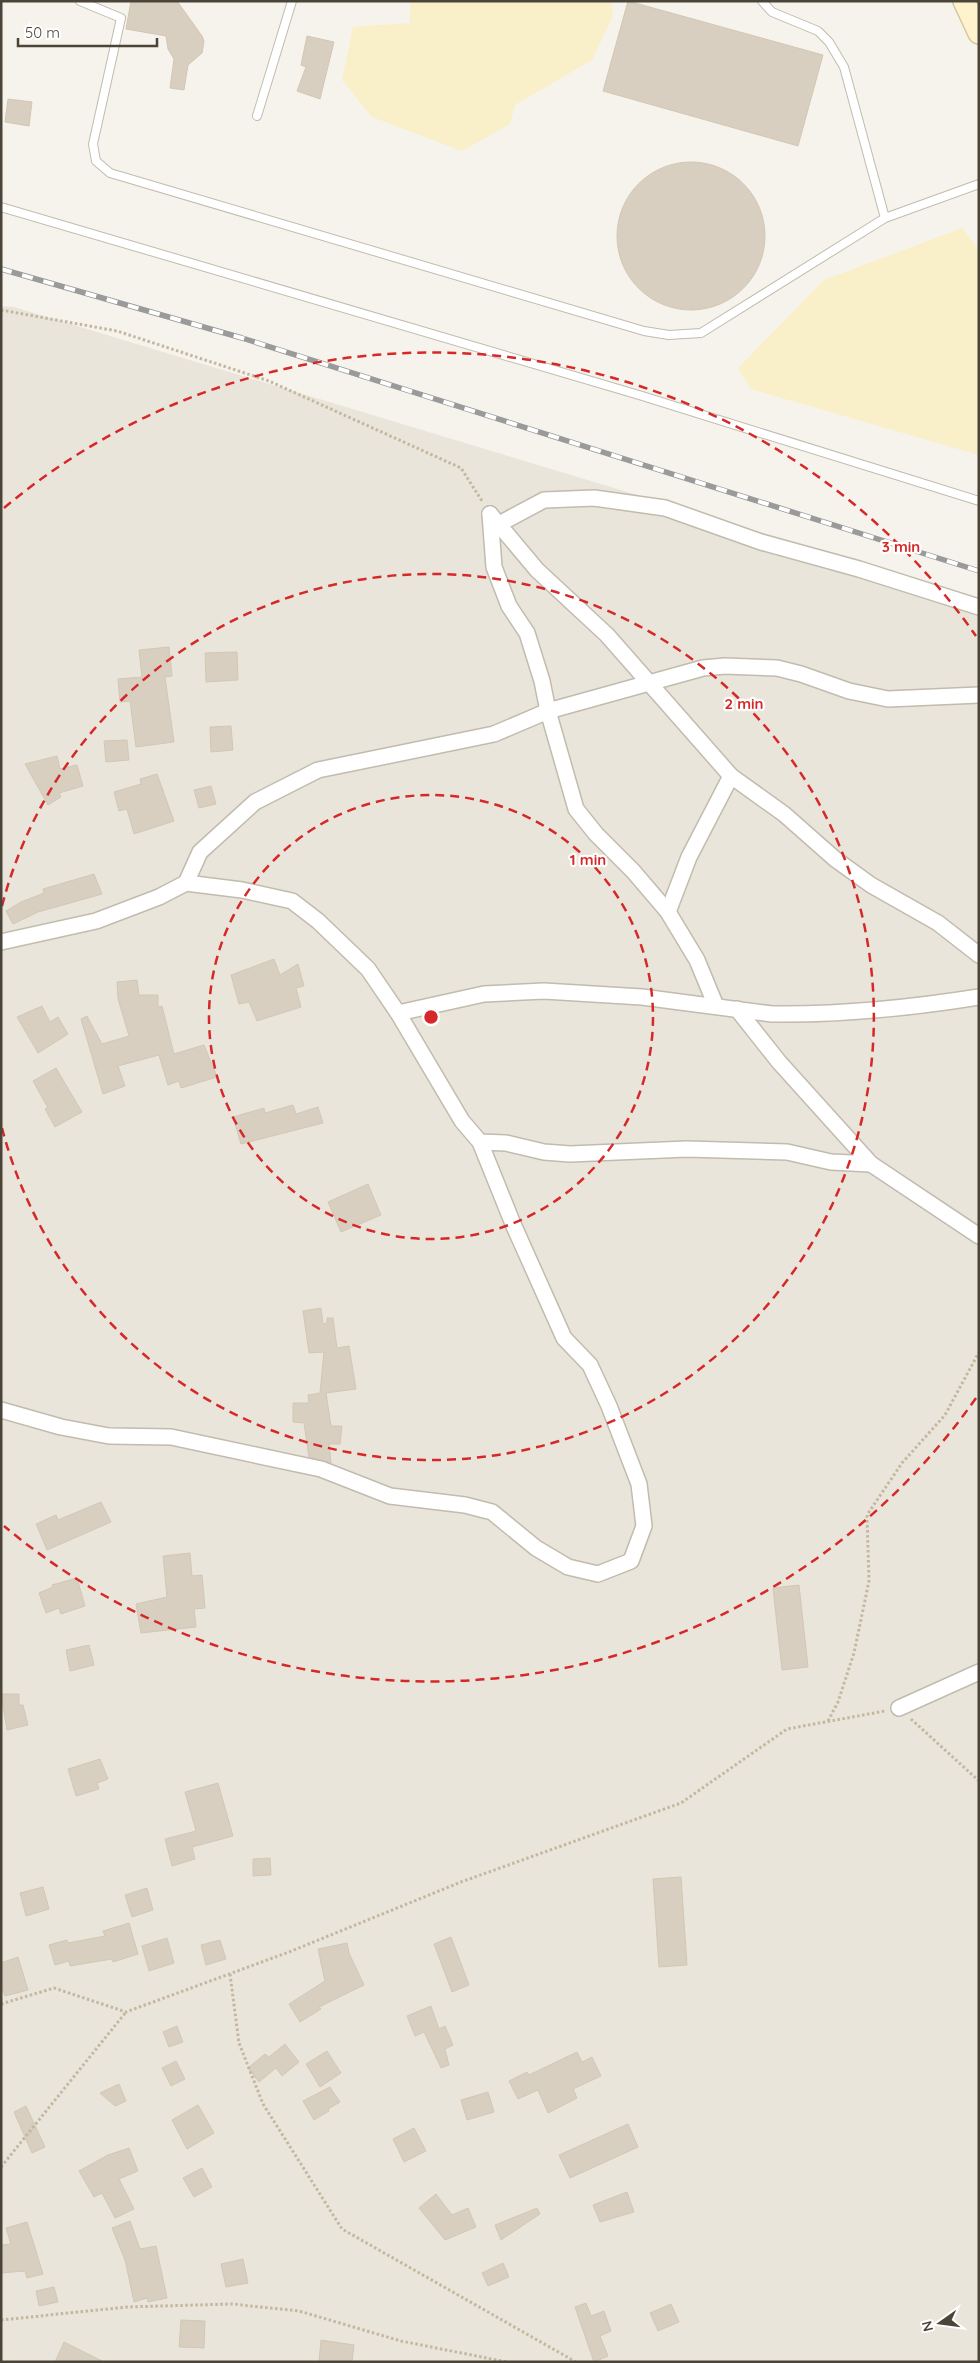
<svg xmlns="http://www.w3.org/2000/svg" width="980" height="2363" viewBox="0 0 980 2363" font-family="Quicksand,sans-serif">
<style>
.residential{fill:#eae5da}
.sand{fill:#f9efc9}
.building{fill:#d8cfc1;stroke:#d3c7b4}
.lines{fill:none;stroke-linecap:round;stroke-linejoin:round}
.lane-casing{stroke:#c2bbae;stroke-width:10}
.street-casing{stroke:#c2bbae;stroke-width:18}
.secondary-casing{stroke:#d6c79b;stroke-width:24}
.path{stroke:#c4b79f;stroke-width:3;stroke-dasharray:2.5 2.5;stroke-linecap:butt}
.lane{stroke:#fff;stroke-width:8}
.street{stroke:#fff;stroke-width:15}
.secondary{stroke:#fff3cd;stroke-width:21}
.rail-casing{stroke:#9a9a9a;stroke-width:5.5}
.rail{stroke:#fff;stroke-width:4;stroke-dasharray:11;stroke-linecap:butt}
.ring{fill:none;stroke:#d62828;stroke-width:2.5;stroke-dasharray:9 6}
.centre{fill:#d62828;stroke:#fff;stroke-width:2.5}
.ring-label{font-size:15px;text-anchor:middle;font-weight:bold;fill:#d62828;stroke:#fff;stroke-width:4.5;stroke-linejoin:round;paint-order:stroke}
</style>
<rect width="100%" height="100%" fill="#f6f3ec"/>
<polygon class="residential" points="1,306 14,307 979,598 979,2362 1,2362"/>
<g class="sand">
<polygon points="410,1 611,1 613,16 592,60 515,105 510,124 462,151 372,117 342,80 353,27 410,23"/>
<polygon points="962,228 979,249 979,455 751,389 738,368 824,280"/>
</g>
<g class="building">
<polygon points="131,1 177,1 202,36 204,41 202,53 188,65 184,90 170,88 174,59 168,49 166,36 126,29"/>
<polygon points="628,1 823,55 798,146 603,91"/>
<polygon points="307,36 334,42 320,99 297,91 306,67 301,65"/>
<polygon points="8,99 32,102 29,126 5,122"/>
<circle cx="691" cy="236" r="74"/>
<polygon points="169,647 172,676 165,677 174,742 136,747 130,701 120,702 118,679 142,677 139,650"/>
<polygon points="237,652 238,680 206,682 205,653"/>
<polygon points="231,726 233,750 211,752 210,727"/>
<polygon points="127,740 129,760 106,762 104,741"/>
<polygon points="57,756 60,769 77,765 83,786 59,793 61,797 48,805 25,764"/>
<polygon points="157,774 174,821 134,834 127,809 119,811 114,792 141,784 140,779"/>
<polygon points="211,786 216,804 199,808 194,790"/>
<polygon points="94,874 102,894 38,912 13,924 6,911 21,902 44,893 43,889"/>
<polygon points="274,959 280,975 298,964 304,986 296,988 301,1007 257,1021 249,1002 239,1004 231,975"/>
<polygon points="137,980 139,995 158,995 158,1007 162,1006 174,1054 204,1045 217,1077 181,1088 179,1081 168,1085 159,1055 118,1066 125,1086 103,1094 81,1019 87,1016 102,1044 129,1036 118,999 117,982"/>
<polygon points="42,1006 50,1022 58,1017 68,1034 38,1053 17,1017"/>
<polygon points="56,1068 82,1112 55,1127 45,1109 48,1108 33,1081"/>
<polygon points="293,1105 296,1114 318,1107 323,1123 241,1144 233,1117 264,1108 265,1113"/>
<polygon points="368,1184 381,1215 341,1232 328,1202"/>
<polygon points="321,1308 323,1324 327,1323 327,1318 333,1318 337,1348 349,1346 356,1389 326,1393 331,1426 342,1426 340,1444 329,1444 331,1463 309,1457 304,1423 293,1422 293,1403 309,1403 308,1395 320,1393 324,1352 309,1353 303,1311"/>
<polygon points="101,1502 111,1522 47,1550 36,1524 56,1515 58,1520"/>
<polygon points="190,1553 192,1576 202,1575 205,1608 194,1609 196,1627 141,1633 136,1604 167,1597 163,1556"/>
<polygon points="77,1578 85,1606 61,1614 59,1608 46,1613 39,1593 53,1587 52,1585"/>
<polygon points="799,1585 808,1667 782,1670 773,1588"/>
<polygon points="89,1645 94,1665 70,1671 66,1650"/>
<polygon points="1,1694 19,1694 19,1705 23,1705 28,1725 7,1730"/>
<polygon points="100,1759 108,1779 97,1783 99,1789 76,1796 68,1769"/>
<polygon points="218,1783 233,1836 192,1847 195,1859 172,1866 165,1839 196,1831 185,1792"/>
<polygon points="270,1858 271,1875 253,1876 253,1859"/>
<polygon points="681,1877 687,1965 659,1967 653,1879"/>
<polygon points="43,1887 49,1909 26,1916 20,1893"/>
<polygon points="147,1888 153,1910 132,1917 125,1895"/>
<polygon points="129,1923 138,1954 113,1962 112,1959 70,1966 69,1961 55,1965 49,1945 67,1940 68,1943 105,1936 103,1931"/>
<polygon points="451,1937 469,1985 452,1992 434,1944"/>
<polygon points="167,1938 174,1963 149,1971 142,1946"/>
<polygon points="220,1940 226,1959 206,1965 201,1945"/>
<polygon points="347,1943 349,1953 364,1985 319,2007 321,2009 300,2022 289,2004 325,1981 318,1949"/>
<polygon points="18,1957 28,1990 5,1996 1,1985 1,1963"/>
<polygon points="431,2006 439,2029 445,2026 453,2045 445,2049 449,2065 441,2068 424,2032 415,2036 407,2016"/>
<polygon points="177,2026 183,2042 169,2047 163,2032"/>
<polygon points="285,2044 299,2062 282,2076 276,2068 259,2082 248,2068 265,2054 269,2057"/>
<polygon points="327,2051 341,2073 320,2087 306,2064"/>
<polygon points="577,2052 582,2062 592,2057 601,2076 573,2089 577,2098 548,2113 538,2090 518,2099 509,2081 527,2072 529,2075"/>
<polygon points="176,2061 185,2079 171,2086 162,2068"/>
<polygon points="119,2084 126,2101 115,2106 100,2093"/>
<polygon points="330,2087 340,2102 328,2109 329,2111 314,2120 303,2101"/>
<polygon points="488,2092 494,2112 467,2120 461,2100"/>
<polygon points="198,2105 214,2133 187,2149 172,2120"/>
<polygon points="26,2106 45,2147 32,2153 14,2112"/>
<polygon points="628,2124 638,2147 570,2178 559,2155"/>
<polygon points="414,2128 426,2151 404,2162 393,2139"/>
<polygon points="129,2148 138,2171 119,2179 134,2209 115,2218 102,2193 94,2197 79,2171 108,2155"/>
<polygon points="202,2168 212,2187 194,2197 183,2178"/>
<polygon points="627,2192 634,2212 600,2222 593,2205"/>
<polygon points="436,2194 452,2215 468,2208 476,2227 445,2240 419,2208"/>
<polygon points="537,2208 540,2214 501,2240 495,2225"/>
<polygon points="130,2221 140,2249 156,2246 167,2298 148,2302 147,2298 134,2302 125,2260 112,2228"/>
<polygon points="27,2222 43,2274 27,2278 25,2271 1,2273 1,2245 11,2244 6,2228"/>
<polygon points="243,2259 248,2283 226,2287 221,2264"/>
<polygon points="503,2263 509,2277 488,2286 482,2273"/>
<polygon points="54,2287 58,2302 39,2306 36,2291"/>
<polygon points="586,2303 591,2316 604,2311 611,2331 600,2336 608,2356 594,2362 575,2307"/>
<polygon points="671,2304 679,2322 658,2331 650,2313"/>
<polygon points="181,2320 205,2321 204,2348 179,2347"/>
<polygon points="321,2340 354,2345 352,2362 319,2362"/>
<polygon points="64,2342 104,2362 55,2362"/>
</g>
<g class="lines">
<g class="lane-casing">
<g id="lane">
<polyline points="80,1 121,18 93,144 96,161 110,173 644,331 669,335 701,333 885,218 979,184"/>
<polyline points="762,1 772,12 818,31 829,42 844,67 885,218"/>
<polyline points="257,116 292,1"/>
<polyline points="1,207 639,395 979,501"/>
</g>
</g>
<g class="street-casing">
<g id="street">
<polyline points="490,514 537,570 607,635 731,776 784,814 835,859 871,885 938,923 979,955"/>
<polyline points="490,514 494,567 509,606 527,633 542,681 548,711 576,809 596,834 633,871 668,912 697,960 716,1006"/>
<polyline points="499,524 544,500 594,498 665,508 761,542 859,569 979,607"/>
<polyline points="186,883 242,890 292,901 318,921 368,969 398,1013 462,1121 480,1142 506,1143 544,1152 570,1154 687,1149 787,1152 831,1162 871,1164"/>
<polyline points="668,912 689,857 731,776"/>
<polyline points="1,942 96,921 159,897 186,883 200,852 255,802 318,770 494,734 548,711 703,668 725,666 777,668 801,674 849,691 888,699 979,695"/>
<polyline points="737,1009 779,1062 871,1164 979,1236"/>
<path d="M398,1013L484,994L544,991L642,997L772,1014C842,1015 910,1008 979,997"/>
<polyline points="1,1410 61,1427 109,1436 171,1437 321,1469 390,1496 465,1505 492,1512 536,1548 568,1567 598,1574 631,1561 644,1526 639,1484 609,1406 590,1365 564,1338 513,1224 480,1142"/>
<polyline points="899,1708 979,1672"/>
</g>
</g>
<g class="secondary-casing">
<polyline id="secondary" points="964,1 979,33"/>
</g>
<g class="path">
<polyline points="1,310 117,331 269,381 461,468 482,501"/>
<polyline points="911,1719 979,1781"/>
<polyline points="828,1721 838,1702 854,1653 869,1581 867,1515 902,1463 945,1415 979,1352"/>
<polyline points="230,1974 239,2043 263,2104 342,2229 576,2362"/>
<polyline points="1,2004 54,1988 126,2012 289,1952 461,1882 681,1803 787,1729 885,1711"/>
<polyline points="1,2167 126,2012"/>
<polyline points="1,2320 127,2307 232,2304 299,2311 401,2341 507,2362"/>
</g>
<use href="#lane" class="lane"/>
<use href="#street" class="street"/>
<use href="#secondary" class="secondary"/>
<g class="rail-casing">
<polyline id="rail" points="1,269 242,338 979,571"/>
</g>
<use href="#rail" class="rail"/>
</g>
<g class="ring">
<circle cx="431" cy="1017" r="222"/>
<path d="M2 906A443 443 0 1 1 2 1128"/>
<path d="M976 1398A665 665 0 0 1 4 1526M4 508A665 665 0 0 1 976 636"/>
</g>
<circle cx="431" cy="1017" r="8" class="centre"/>
<g class="ring-label">
<text x="901" y="552">3 min</text>
<text x="744" y="709">2 min</text>
<text x="588" y="865">1 min</text>
</g>
<rect width="980" height="2363" fill="none" stroke="#4b4439" stroke-width="5"/>
<g transform="translate(940 2323) rotate(256)" stroke="#ffffff" stroke-width="4" paint-order="stroke">
<path d="M0-4L9 19L0 12L-9 19Z" fill="#4b4439"/>
<text y="-8" font-size="14" font-weight="bold" text-anchor="middle" fill="#4b4439">N</text>
</g>
<path d="M18 38v8h139v-8" fill="none" stroke="#4b4439" stroke-width="2.5"/>
<text x="25" y="38" font-size="15" fill="#4b4439" stroke="#ffffff" stroke-width="4" paint-order="stroke">50 m</text>
</svg>
